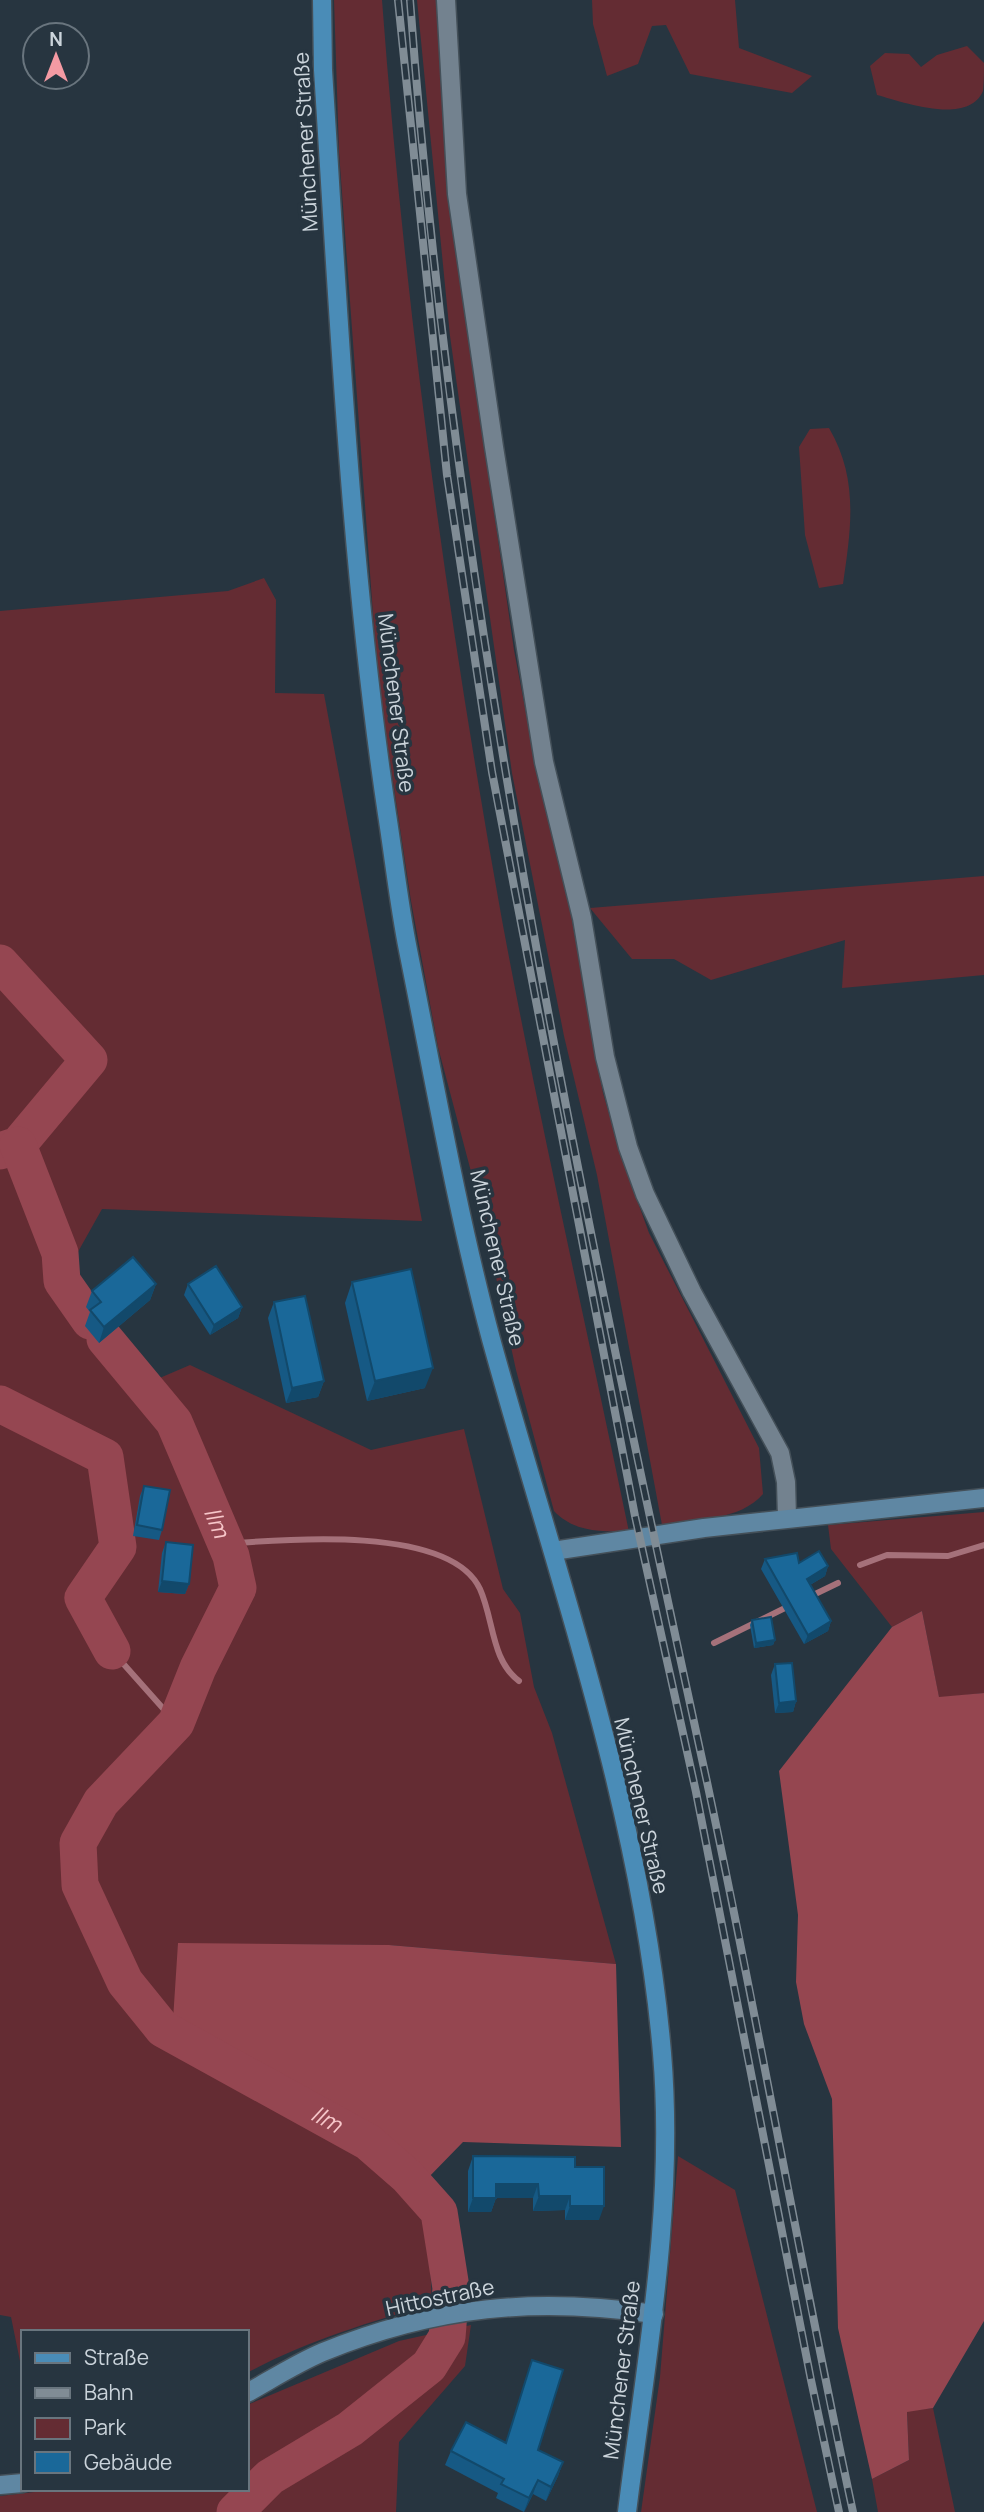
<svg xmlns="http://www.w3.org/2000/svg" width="984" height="2512" viewBox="0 0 984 2512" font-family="Manrope,sans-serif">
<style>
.green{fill:#642c33}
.forest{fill:#954650}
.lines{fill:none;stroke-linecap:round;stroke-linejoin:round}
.stream{stroke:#a5717a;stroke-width:6}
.river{stroke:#954651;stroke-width:37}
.street-casing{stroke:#445059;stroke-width:21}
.secondary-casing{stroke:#445059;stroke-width:21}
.primary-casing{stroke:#445059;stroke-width:21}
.street{stroke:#73828f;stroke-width:18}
.secondary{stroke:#5f87a3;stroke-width:18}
.primary{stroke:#4a8cb7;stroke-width:18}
.rail-casing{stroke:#808c95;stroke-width:8}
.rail{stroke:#273540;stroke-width:5;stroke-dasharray:16;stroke-linecap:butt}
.wall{fill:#165984}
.shaded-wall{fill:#12496b}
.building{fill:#1a6899;stroke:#12496b;stroke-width:2}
.labels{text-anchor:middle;stroke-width:7;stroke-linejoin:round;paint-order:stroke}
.street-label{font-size:21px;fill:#cbd4db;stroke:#273540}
.water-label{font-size:23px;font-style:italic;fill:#f7c7ca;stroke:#273540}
</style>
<rect width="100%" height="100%" fill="#273540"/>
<g class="green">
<path d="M334,0H382C405,309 447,615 502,920C540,1125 587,1328 629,1532C601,1531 575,1533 554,1511L516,1370L483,1217L438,1047L411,901L378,682L339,152Z"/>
<path d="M417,0H439L475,380L514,650L539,781L571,915L603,1093L624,1164L649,1233L759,1448L763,1494C740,1521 695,1519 662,1525L597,1175L564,1036L512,773L450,336Z"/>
<polygon points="592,0 735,0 739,48 812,76 792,93 690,74 666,25 652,26 638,64 607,76 593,24"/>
<path d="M967,46L984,63C984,71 984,84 983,91C968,126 903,102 877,95L870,66L885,53L909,54L921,67L937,55Z"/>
<path d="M829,428C859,479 851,529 843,584L819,588L805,535L799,447L810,429Z"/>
<path d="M264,578L276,600L275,693L324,694L422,1221L102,1209L65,1275L148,1383L190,1365L371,1450L464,1429L503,1589L520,1613L534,1687L552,1733L616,1964L389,1945L199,1944L173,2020L426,2180L432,2304C369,2322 304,2342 247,2373V2332H23V2376L11,2317L0,2315V611L228,591Z"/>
<polygon points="984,876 984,975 842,988 845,940 711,980 674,959 632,959 590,908"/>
<polygon points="984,1512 984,1693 939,1698 922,1611 892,1627 831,1549 828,1525"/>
<polygon points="678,2156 735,2190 817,2512 641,2512 660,2377"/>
<polygon points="471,2325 465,2366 399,2442 396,2512 0,2512 0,2496 60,2489 247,2489 247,2405 399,2341"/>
<polygon points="933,2408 955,2512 878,2512 872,2479 909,2460 907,2411"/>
</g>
<g class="forest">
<polygon points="922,1611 939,1697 984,1693 984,2321 933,2408 907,2412 909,2460 872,2479 838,2328 832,2099 804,2024 796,1982 798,1915 779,1771 892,1627"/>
<polygon points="178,1943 389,1945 616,1964 621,2147 463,2142 426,2180 173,2020"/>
</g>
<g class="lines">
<g class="stream">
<path d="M226,1544C285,1539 450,1525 480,1589C494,1620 491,1660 519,1681"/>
<polyline points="860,1565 887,1555 948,1556 984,1545"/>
<polyline points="809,1597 838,1583"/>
<polyline points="714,1643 789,1606"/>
<polyline points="112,1651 176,1723"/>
</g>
<g class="river">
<polyline points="0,963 89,1060 18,1145 0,1151"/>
<polyline points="18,1145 60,1253 62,1281 90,1321"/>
<path id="s1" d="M105,1339L174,1422L231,1556L238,1588L198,1668L176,1723L101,1802L78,1843L80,1885L125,1982L163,2029L368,2142L407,2176L439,2212L451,2288L447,2337L429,2366L350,2429L270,2477L235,2512"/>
<polyline points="0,1404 105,1457 118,1547 83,1598 112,1651"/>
</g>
<g class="street-casing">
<polyline id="street" points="446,0 457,194 494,447 544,762 582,918 605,1057 628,1147 645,1194 692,1292 780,1453 786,1482 787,1517"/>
</g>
<g class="secondary-casing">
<g id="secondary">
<polyline points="553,1551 704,1528 984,1498"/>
<path d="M247,2393C272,2379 297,2363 323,2352C436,2306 535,2297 654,2314"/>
<polyline points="0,2485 23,2483"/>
</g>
</g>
<g class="primary-casing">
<path id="primary" d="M322,0L323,70C339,318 350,567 387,814C394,859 399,905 408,950C434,1079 457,1212 491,1339C555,1572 642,1812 662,2053C675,2208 646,2359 627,2512"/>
</g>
<use href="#street" class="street"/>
<use href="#secondary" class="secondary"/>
<use href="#primary" class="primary"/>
<g class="rail-casing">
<g id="rail">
<polyline points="398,0 447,475 492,772 635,1516 696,1792 811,2380 839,2512"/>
<path d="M410,0C454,602 579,1193 707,1782C759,2025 801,2269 853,2512"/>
</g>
</g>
<use href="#rail" class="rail"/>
</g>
<g class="wall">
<polygon points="352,1282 425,1388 367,1401 345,1303"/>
<polygon points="156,1284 150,1300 99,1343 85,1326 90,1312 86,1307 92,1291"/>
<polygon points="188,1284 242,1307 238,1318 210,1335 184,1295"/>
<polygon points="274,1302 324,1381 318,1397 286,1403 268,1318"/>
<polygon points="144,1486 162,1530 159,1540 133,1536 140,1496"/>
<polygon points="166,1542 189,1584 185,1594 158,1592 162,1553"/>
<polygon points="765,1559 828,1566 825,1576 810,1585 831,1621 828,1631 804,1644 761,1569"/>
<polygon points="752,1620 775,1640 773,1645 754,1648 750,1625"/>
<polygon points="775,1664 796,1701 793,1712 775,1713 771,1675"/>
<polygon points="473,2156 575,2167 599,2220 565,2220 565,2210 533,2211 533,2198 496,2198 491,2212 468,2212 468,2171"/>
<polygon points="532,2360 538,2450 563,2462 558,2476 546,2501 533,2494 524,2512 496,2498 498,2493 445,2465 451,2451 506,2443"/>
</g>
<g class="shaded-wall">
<polygon points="156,1284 150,1300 99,1343 104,1327"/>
<polygon points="242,1307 238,1318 210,1335 214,1325"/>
<polygon points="433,1368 425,1388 367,1401 375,1381"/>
<polygon points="324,1381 318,1397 286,1403 292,1388"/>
<polygon points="828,1566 825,1576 803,1589 807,1579"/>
<polygon points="162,1581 189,1584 185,1594 158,1592"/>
<polygon points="831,1621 828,1631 804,1644 808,1635"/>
<polygon points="775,1640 773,1645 754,1648 756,1643"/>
<polygon points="796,1701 793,1712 775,1713 779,1703"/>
<polygon points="496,2184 538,2184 533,2198 496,2198 491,2212 468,2212 473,2198"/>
<polygon points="539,2196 570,2196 565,2210 533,2211"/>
<polygon points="570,2206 604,2206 599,2220 565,2220"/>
<polygon points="563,2462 558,2476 546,2501 551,2487"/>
<polygon points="538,2480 533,2494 524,2512 529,2498"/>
</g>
<g class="building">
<polygon points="133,1257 156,1284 104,1327 90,1310 101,1302 92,1291"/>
<polygon points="216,1266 242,1307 214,1325 188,1284"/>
<polygon points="411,1269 433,1368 375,1381 352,1282"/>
<polygon points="305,1296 324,1381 292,1388 274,1302"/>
<polygon points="144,1486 170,1490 162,1530 137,1525"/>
<polygon points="166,1542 193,1545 189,1584 162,1581"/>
<polygon points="819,1551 828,1566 807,1579 831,1621 808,1635 765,1559 797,1553 799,1563"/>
<polygon points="771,1617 775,1640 756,1643 752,1620"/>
<polygon points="792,1663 796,1701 779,1703 775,1664"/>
<polygon points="473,2156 575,2157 575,2167 604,2167 604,2206 570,2206 570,2196 539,2196 538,2184 496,2184 496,2198 473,2198"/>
<polygon points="532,2360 563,2370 538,2450 563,2462 551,2487 538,2480 529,2498 501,2484 504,2479 451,2451 466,2422 506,2443"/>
</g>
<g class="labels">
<g class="street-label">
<text transform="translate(306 142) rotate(-93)" y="7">Münchener Straße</text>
<text transform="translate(396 703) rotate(83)" y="7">Münchener Straße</text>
<text transform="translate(497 1258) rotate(77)" y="7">Münchener Straße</text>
<text transform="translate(641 1806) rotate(77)" y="7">Münchener Straße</text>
<text transform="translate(440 2298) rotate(-12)" y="7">Hittostraße</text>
<text transform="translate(622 2370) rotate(-83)" y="7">Münchener Straße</text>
</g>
<g class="water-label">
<text dy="8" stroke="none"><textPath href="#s1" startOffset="217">Ilm</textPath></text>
<text dy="8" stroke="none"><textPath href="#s1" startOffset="987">Ilm</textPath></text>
</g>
</g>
<rect x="21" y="2330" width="228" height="161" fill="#273540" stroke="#69757e" stroke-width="2"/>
<rect x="35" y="2353" width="35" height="10" fill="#4a8cb7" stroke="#69757e" stroke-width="2"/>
<text x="84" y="2365" font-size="21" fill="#cbd4db">Straße</text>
<rect x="35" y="2388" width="35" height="10" fill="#808c95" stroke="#69757e" stroke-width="2"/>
<text x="84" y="2400" font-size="21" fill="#cbd4db">Bahn</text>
<rect x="35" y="2418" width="35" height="21" fill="#642c33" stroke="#69757e" stroke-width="2"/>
<text x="84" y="2435" font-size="21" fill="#cbd4db">Park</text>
<rect x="35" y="2452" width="35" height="21" fill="#1a6899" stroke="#69757e" stroke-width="2"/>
<text x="84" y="2470" font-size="21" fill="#cbd4db">Gebäude</text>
<g transform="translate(56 56)"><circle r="33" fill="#273540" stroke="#69757e" stroke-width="2"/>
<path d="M0-5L12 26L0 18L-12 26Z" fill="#f49aa3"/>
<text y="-10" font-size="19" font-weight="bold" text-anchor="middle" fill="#cbd4db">N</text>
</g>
</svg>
